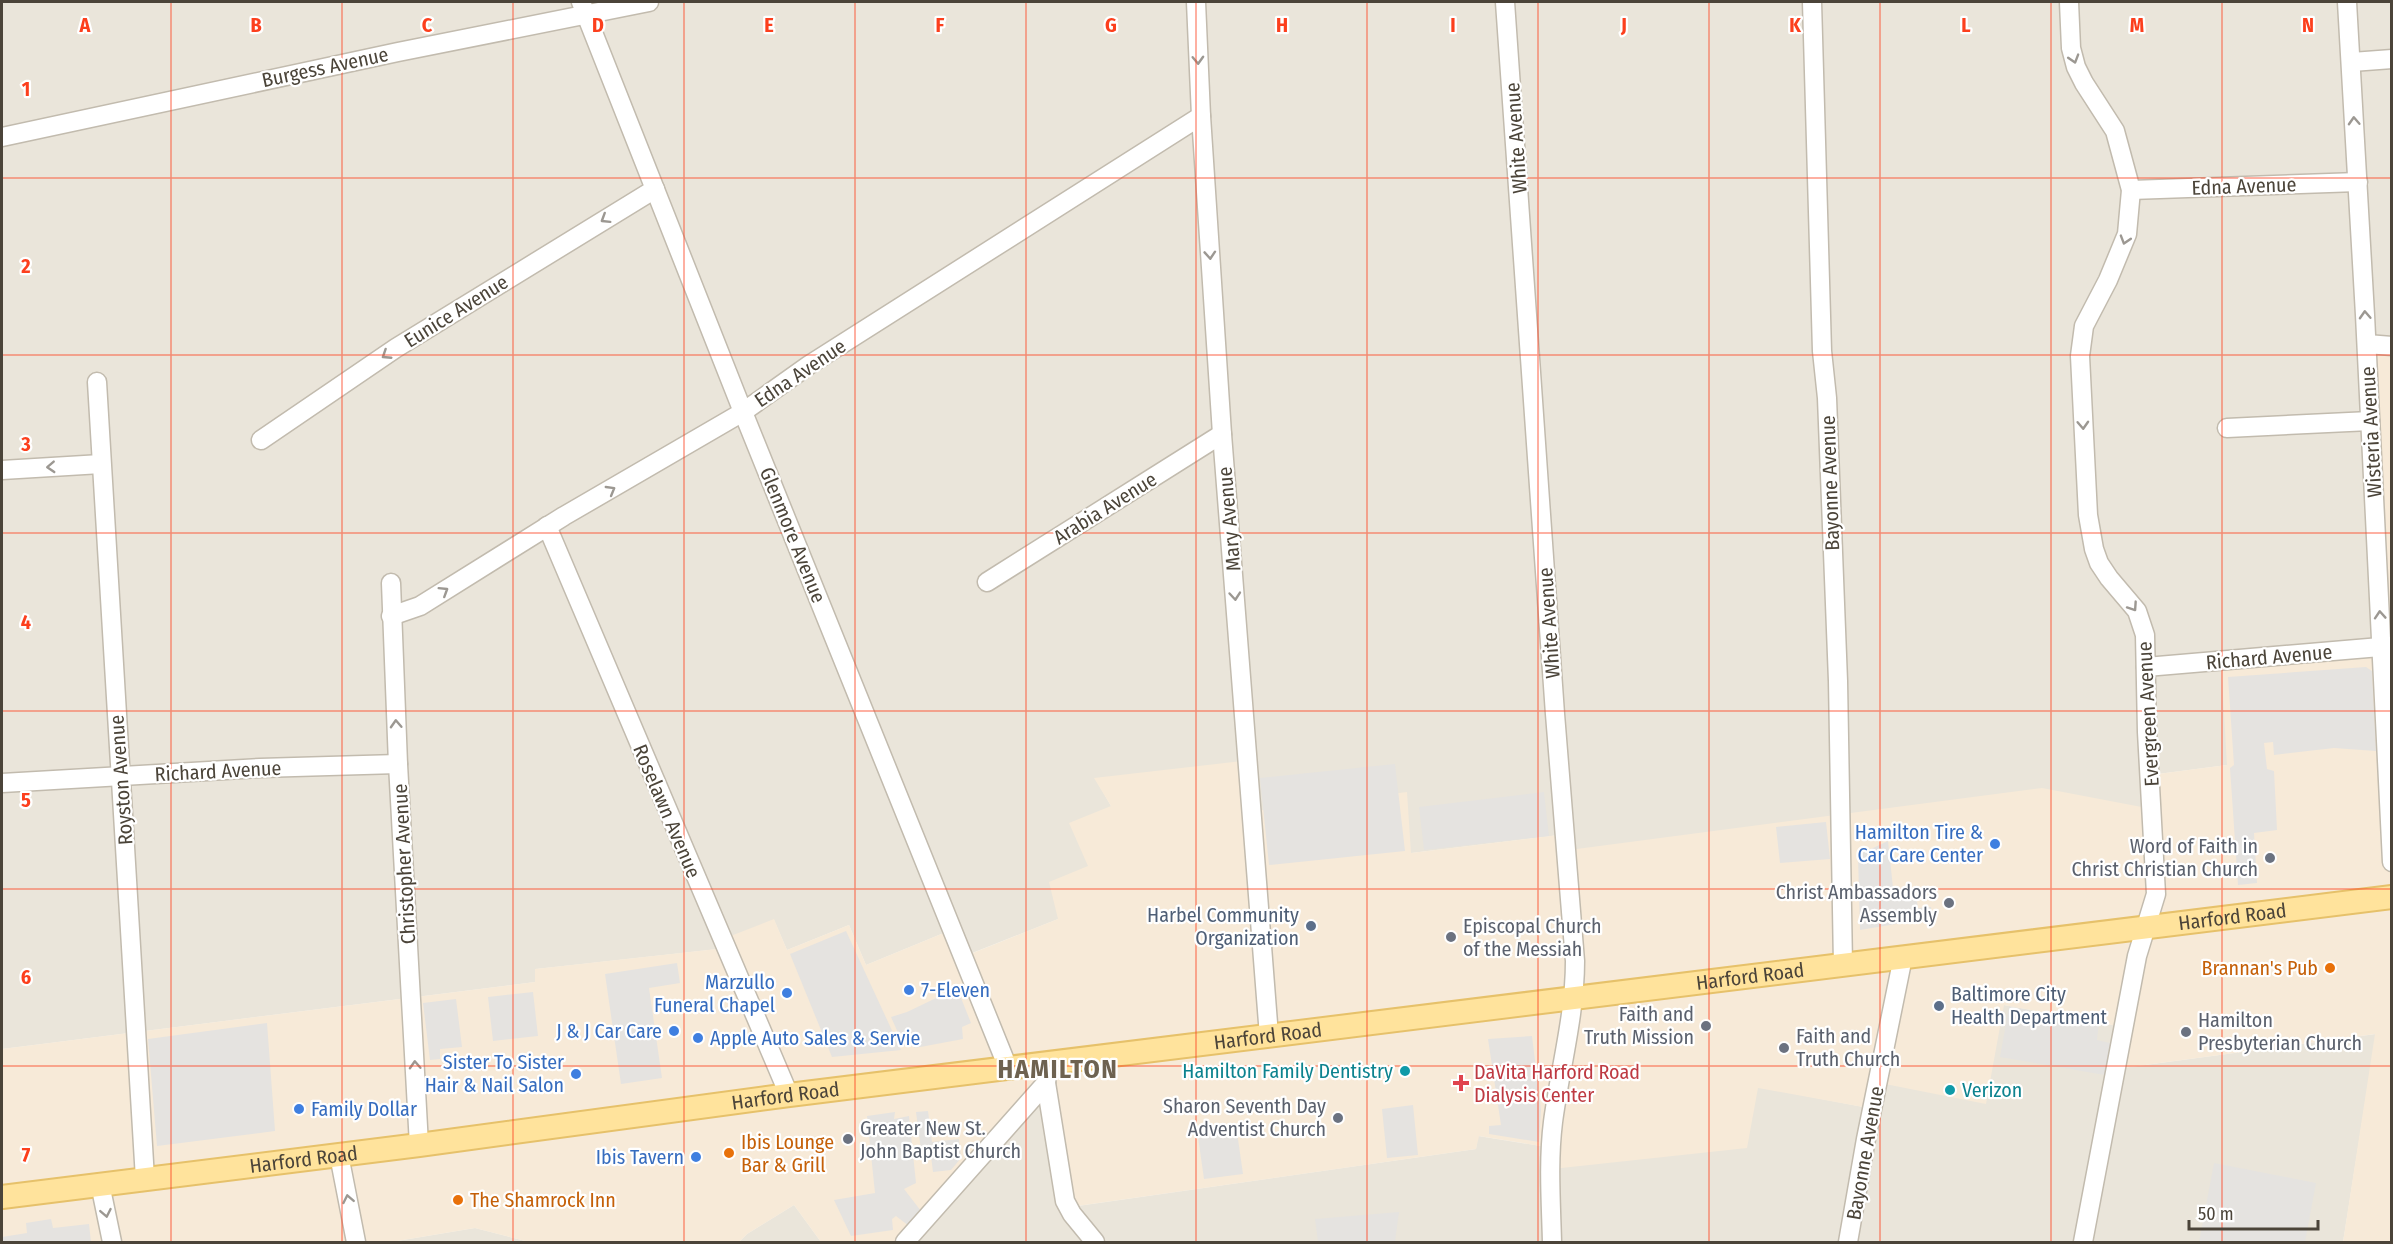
<svg xmlns="http://www.w3.org/2000/svg" width="2393" height="1244" viewBox="0 0 2393 1244" font-family="'Fira Sans Condensed',sans-serif">
<style>
.residential{fill:#eae5da}
.commercial{fill:#f7ead8}
.parking{fill:#e5e3e0}
.lines{fill:none;stroke-linecap:round;stroke-linejoin:round}
.minor-casing{stroke:#c2bbae;stroke-width:21}
.major-casing{stroke:#e6c16a;stroke-width:26}
.minor{stroke:#fff;stroke-width:18}
.major{stroke:#ffe39c;stroke-width:22}
.oneway{stroke:#9c9892}
.grid{fill:none;stroke:#fc3f1d;stroke-width:1.5;stroke-opacity:0.55}
.shop-dot{fill:#3f7fe0;stroke:#fff;stroke-width:2}
.worship-dot{fill:#6b7280;stroke:#fff;stroke-width:2}
.service-dot{fill:#5c6f8a;stroke:#fff;stroke-width:2}
.food-dot{fill:#e8710a;stroke:#fff;stroke-width:2}
.culture-dot{fill:#0f9aa8;stroke:#fff;stroke-width:2}
.health-dot{fill:#e0444e;stroke:#fff;stroke-width:2}
.labels{text-anchor:middle;stroke-width:4.5;stroke-linejoin:round;paint-order:stroke}
.street-label{font-size:20px;fill:#4b4439;stroke:#fff}
.shop-label{font-size:20px;fill:#366cbe;stroke:#fff;text-anchor:end}
.worship-label{font-size:20px;fill:#5b616d;stroke:#fff;text-anchor:end}
.service-label{font-size:20px;fill:#4e5e75;stroke:#fff;text-anchor:end}
.food-label{font-size:20px;fill:#c56008;stroke:#fff;text-anchor:start}
.culture-label{font-size:20px;fill:#0d838f;stroke:#fff;text-anchor:end}
.health-label{font-size:20px;fill:#be3a42;stroke:#fff;text-anchor:start}
.district-label{font-size:26px;font-weight:bold;letter-spacing:1.5px;fill:#6e6250;stroke:#fff}
.grid-label{font-size:20px;text-anchor:middle;font-weight:bold;fill:#fc3f1d;stroke:#fff;stroke-width:4.5;stroke-linejoin:round;paint-order:stroke}
</style>
<rect width="100%" height="100%" fill="#f6f3ec"/>
<g class="residential">
<polygon points="2,2 2391,2 2391,336 2367,334 2382,650 2227,765 2150,775 2152,809 1569,851 1567,834 1411,853 1254,811 1095,778 1111,806 1089,866 1058,919 962,957 951,930 866,965 849,925 787,950 774,920 727,948 536,969 535,982 2,1049"/>
<polygon points="2004,1005 2123,1027 2116,1069 2376,1034 2343,1242 910,1242 1048,1082 1071,1207 1476,1149 1478,1136 1553,1148 1758,1087 1874,1109 1879,1083"/>
<polygon points="794,1205 821,1242 739,1242 747,1234"/>
<polygon points="475,1228 529,1242 391,1242"/>
</g>
<polygon class="commercial" points="2366,334 2391,336 2391,1242 2343,1242 2375,1034 2115,1069 2123,1027 2004,1005 1986,1104 1880,1083 1874,1109 1758,1088 1747,1148 1552,1169 1553,1148 1479,1136 1476,1149 1070,1207 1049,1083 910,1242 821,1242 794,1205 747,1234 739,1242 529,1242 475,1228 391,1242 2,1242 2,1049 535,982 535,969 726,948 723,939 774,919 787,950 849,925 866,965 951,930 963,957 1058,919 1049,882 1088,866 1069,823 1111,806 1094,778 1251,760 1255,811 1407,792 1411,853 1567,834 1569,850 2042,788 2152,809 2150,775 2227,765 2221,662 2382,649"/>
<g class="parking">
<polygon points="2366,667 2372,671 2376,751 2334,748 2274,755 2273,742 2264,743 2267,769 2274,771 2277,830 2254,833 2257,883 2238,885 2230,768 2234,765 2228,677"/>
<polygon points="1395,764 1405,851 1269,865 1260,778"/>
<polygon points="1544,792 1549,836 1424,850 1419,807"/>
<polygon points="1826,822 1830,859 1780,863 1776,827"/>
<polygon points="1888,841 1894,897 1916,895 1918,908 1931,907 1932,918 1860,930 1858,855"/>
<polygon points="846,931 901,1050 832,1057 790,954"/>
<polygon points="677,963 680,983 649,988 662,1078 621,1084 605,974"/>
<polygon points="957,988 971,1023 962,1027 963,1039 915,1048 911,1045 904,1046 891,1017 907,1012"/>
<polygon points="533,992 538,1036 493,1041 488,997"/>
<polygon points="456,999 462,1047 440,1049 440,1059 430,1060 423,1003"/>
<polygon points="2009,1007 2099,1022 2097,1040 2110,1043 2105,1075 2000,1057"/>
<polygon points="267,1023 275,1131 157,1146 148,1039"/>
<polygon points="1532,1036 1541,1110 1539,1142 1489,1134 1489,1126 1501,1125 1488,1039"/>
<polygon points="1413,1105 1418,1155 1387,1158 1382,1109"/>
<polygon points="928,1111 932,1142 959,1139 961,1158 951,1170 933,1172 931,1156 922,1157 916,1112"/>
<polygon points="895,1112 894,1119 909,1116 916,1183 904,1189 921,1211 909,1226 896,1216 892,1219 893,1230 851,1236 834,1200 875,1193 867,1116"/>
<polygon points="1237,1132 1243,1174 1204,1179 1198,1137"/>
<polygon points="2214,1163 2316,1183 2305,1242 2199,1242"/>
<polygon points="1399,1212 1395,1242 1318,1242 1315,1219"/>
<polygon points="51,1219 53,1228 89,1224 91,1242 2,1242 2,1237 27,1233 26,1223"/>
</g>
<g class="lines">
<g class="minor-casing">
<g id="minor">
<polyline points="581,2 743,412 1008,1068"/>
<polyline points="1196,2 1201,116 1222,434 1269,1036"/>
<path d="M1505,2L1555,714L1575,961C1575,1015 1560,1069 1553,1122C1548,1162 1551,1203 1552,1242"/>
<polyline points="1812,2 1822,351 1827,398 1838,681 1843,965"/>
<polyline points="2069,2 2071,48 2076,67 2084,83 2115,131 2131,190 2127,234 2108,280 2084,326 2080,356 2088,515 2094,549 2099,563 2109,578 2137,611 2145,635 2147,732 2156,894 2137,956 2083,1242"/>
<polyline points="2347,2 2365,315 2392,862"/>
<polyline points="2352,62 2392,59"/>
<polyline points="2,137 398,52 649,2"/>
<polyline points="2131,190 2358,182"/>
<polyline points="2367,344 2392,346"/>
<polyline points="97,382 145,1179"/>
<polyline points="2227,428 2370,421"/>
<polyline points="261,440 396,348 655,189"/>
<polyline points="2,470 101,464"/>
<polyline points="547,526 789,1095"/>
<polyline points="987,582 1222,434"/>
<polyline points="391,583 398,764 419,1145"/>
<polyline points="391,616 420,606 564,516 743,412 809,365 1201,116"/>
<polyline points="2146,667 2392,646"/>
<polyline points="2,783 260,768 398,764"/>
<polyline points="1046,1083 1065,1201 1072,1214 1095,1242"/>
<polyline points="339,1155 356,1242"/>
<polyline points="100,1184 112,1242"/>
<polyline points="905,1242 1046,1083 1048,1063"/>
<polyline points="1848,1242 1866,1139 1903,957"/>
</g>
</g>
<g class="major-casing">
<g id="major">
<path id="s1" d="M2,1197L419,1145L789,1095L2392,897"/>
</g>
</g>
<use href="#minor" class="minor"/>
<use href="#major" class="major"/>
</g>
<defs><path id="oneway-chevron" d="M-2-3.5L2.5 0L-2 3.5" fill="none" stroke-width="1.6" stroke-linecap="round" stroke-linejoin="round" transform="scale(1.5)"/></defs>
<g class="oneway">
<use href="#oneway-chevron" transform="translate(2074 59) rotate(73)"/>
<use href="#oneway-chevron" transform="translate(1198 60) rotate(88)"/>
<use href="#oneway-chevron" transform="translate(2354 121) rotate(-93)"/>
<use href="#oneway-chevron" transform="translate(605 219) rotate(148)"/>
<use href="#oneway-chevron" transform="translate(2125 240) rotate(107)"/>
<use href="#oneway-chevron" transform="translate(1210 255) rotate(86)"/>
<use href="#oneway-chevron" transform="translate(2365 315) rotate(-93)"/>
<use href="#oneway-chevron" transform="translate(386 355) rotate(147)"/>
<use href="#oneway-chevron" transform="translate(2083 425) rotate(87)"/>
<use href="#oneway-chevron" transform="translate(51 467) rotate(177)"/>
<use href="#oneway-chevron" transform="translate(611 490) rotate(-30)"/>
<use href="#oneway-chevron" transform="translate(444 591) rotate(-32)"/>
<use href="#oneway-chevron" transform="translate(1235 596) rotate(85)"/>
<use href="#oneway-chevron" transform="translate(2133 607) rotate(56)"/>
<use href="#oneway-chevron" transform="translate(2380 615) rotate(-94)"/>
<use href="#oneway-chevron" transform="translate(396 724) rotate(-93)"/>
<use href="#oneway-chevron" transform="translate(415 1065) rotate(-93)"/>
<use href="#oneway-chevron" transform="translate(348 1199) rotate(-101)"/>
<use href="#oneway-chevron" transform="translate(106 1213) rotate(79)"/>
</g>
<path class="grid" d="M171,2V1242M342,2V1242M513,2V1242M684,2V1242M855,2V1242M1026,2V1242M1196,2V1242M1367,2V1242M1538,2V1242M1709,2V1242M1880,2V1242M2051,2V1242M2222,2V1242M2,178H2392M2,355H2392M2,533H2392M2,711H2392M2,889H2392M2,1066H2392"/>
<g class="shop-dot">
<circle cx="1995" cy="844" r="6"/>
<circle cx="909" cy="990" r="6"/>
<circle cx="787" cy="993" r="6"/>
<circle cx="674" cy="1031" r="6"/>
<circle cx="698" cy="1038" r="6"/>
<circle cx="576" cy="1074" r="6"/>
<circle cx="299" cy="1109" r="6"/>
<circle cx="696" cy="1157" r="6"/>
</g>
<g class="worship-dot">
<circle cx="2270" cy="858" r="6"/>
<circle cx="1949" cy="903" r="6"/>
<circle cx="1451" cy="937" r="6"/>
<circle cx="1706" cy="1026" r="6"/>
<circle cx="2186" cy="1032" r="6"/>
<circle cx="1784" cy="1048" r="6"/>
<circle cx="1338" cy="1118" r="6"/>
<circle cx="848" cy="1139" r="6"/>
</g>
<g class="service-dot">
<circle cx="1311" cy="926" r="6"/>
<circle cx="1939" cy="1006" r="6"/>
</g>
<g class="food-dot">
<circle cx="2330" cy="968" r="6"/>
<circle cx="729" cy="1153" r="6"/>
<circle cx="458" cy="1200" r="6"/>
</g>
<g class="culture-dot">
<circle cx="1405" cy="1071" r="6"/>
<circle cx="1950" cy="1090" r="6"/>
</g>
<path class="health-dot" d="M1458 1074h6v6h6v6h-6v6h-6v-6h-6v-6h6z"/>
<g class="labels">
<g class="street-label">
<text transform="translate(325 67) rotate(-12)" y="7">Burgess Avenue</text>
<text transform="translate(1516 138) rotate(-94)" y="7">White Avenue</text>
<text transform="translate(2244 186) rotate(-2)" y="7">Edna Avenue</text>
<text transform="translate(456 311) rotate(-32)" y="7">Eunice Avenue</text>
<text transform="translate(800 373) rotate(-34)" y="7">Edna Avenue</text>
<text transform="translate(2371 432) rotate(-93)" y="7">Wisteria Avenue</text>
<text transform="translate(1830 483) rotate(-92)" y="7">Bayonne Avenue</text>
<text transform="translate(1105 508) rotate(-32)" y="7">Arabia Avenue</text>
<text transform="translate(1229 519) rotate(-95)" y="7">Mary Avenue</text>
<text transform="translate(793 535) rotate(68)" y="7">Glenmore Avenue</text>
<text transform="translate(1549 623) rotate(-94)" y="7">White Avenue</text>
<text transform="translate(2269 657) rotate(-5)" y="7">Richard Avenue</text>
<text transform="translate(2148 714) rotate(-93)" y="7">Evergreen Avenue</text>
<text transform="translate(218 771) rotate(-3)" y="7">Richard Avenue</text>
<text transform="translate(121 780) rotate(-94)" y="7">Royston Avenue</text>
<text transform="translate(667 811) rotate(67)" y="7">Roselawn Avenue</text>
<text transform="translate(404 864) rotate(-93)" y="7">Christopher Avenue</text>
<text dy="7" stroke="none"><textPath href="#s1" startOffset="2248">Harford Road</textPath></text>
<text dy="7" stroke="none"><textPath href="#s1" startOffset="1762">Harford Road</textPath></text>
<text dy="7" stroke="none"><textPath href="#s1" startOffset="1276">Harford Road</textPath></text>
<text dy="7" stroke="none"><textPath href="#s1" startOffset="790">Harford Road</textPath></text>
<text transform="translate(1865 1153) rotate(-80)" y="7">Bayonne Avenue</text>
<text dy="7" stroke="none"><textPath href="#s1" startOffset="304">Harford Road</textPath></text>
</g>
<g class="shop-label">
<text x="1983" y="839">Hamilton Tire &amp;<tspan x="1983" dy="23">Car Care Center</tspan></text>
<text x="775" y="989">Marzullo<tspan x="775" dy="23">Funeral Chapel</tspan></text>
<text x="921" y="997" text-anchor="start">7-Eleven</text>
<text x="662" y="1038">J &amp; J Car Care</text>
<text x="710" y="1045" text-anchor="start">Apple Auto Sales &amp; Servie</text>
<text x="564" y="1069">Sister To Sister<tspan x="564" dy="23">Hair &amp; Nail Salon</tspan></text>
<text x="311" y="1116" text-anchor="start">Family Dollar</text>
<text x="684" y="1164">Ibis Tavern</text>
</g>
<g class="worship-label">
<text x="2258" y="853">Word of Faith in<tspan x="2258" dy="23">Christ Christian Church</tspan></text>
<text x="1937" y="899">Christ Ambassadors<tspan x="1937" dy="23">Assembly</tspan></text>
<text x="1463" y="933" text-anchor="start">Episcopal Church<tspan x="1463" dy="23">of the Messiah</tspan></text>
<text x="1694" y="1021">Faith and<tspan x="1694" dy="23">Truth Mission</tspan></text>
<text x="2198" y="1027" text-anchor="start">Hamilton<tspan x="2198" dy="23">Presbyterian Church</tspan></text>
<text x="1796" y="1043" text-anchor="start">Faith and<tspan x="1796" dy="23">Truth Church</tspan></text>
<text x="1326" y="1113">Sharon Seventh Day<tspan x="1326" dy="23">Adventist Church</tspan></text>
<text x="860" y="1135" text-anchor="start">Greater New St.<tspan x="860" dy="23">John Baptist Church</tspan></text>
</g>
<g class="service-label">
<text x="1299" y="922">Harbel Community<tspan x="1299" dy="23">Organization</tspan></text>
<text x="1951" y="1001" text-anchor="start">Baltimore City<tspan x="1951" dy="23">Health Department</tspan></text>
</g>
<g class="food-label">
<text x="2318" y="975" text-anchor="end">Brannan's Pub</text>
<text x="741" y="1149">Ibis Lounge<tspan x="741" dy="23">Bar &amp; Grill</tspan></text>
<text x="470" y="1207">The Shamrock Inn</text>
</g>
<g class="culture-label">
<text x="1393" y="1078">Hamilton Family Dentistry</text>
<text x="1962" y="1097" text-anchor="start">Verizon</text>
</g>
<g class="health-label">
<text x="1474" y="1079">DaVita Harford Road<tspan x="1474" dy="23">Dialysis Center</tspan></text>
</g>
<g class="district-label">
<text x="1058" y="1078">HAMILTON</text>
</g>
</g>
<g class="grid-label">
<text x="85" y="32">A</text>
<text x="256" y="32">B</text>
<text x="427" y="32">C</text>
<text x="598" y="32">D</text>
<text x="769" y="32">E</text>
<text x="940" y="32">F</text>
<text x="1111" y="32">G</text>
<text x="1282" y="32">H</text>
<text x="1453" y="32">I</text>
<text x="1624" y="32">J</text>
<text x="1795" y="32">K</text>
<text x="1966" y="32">L</text>
<text x="2137" y="32">M</text>
<text x="2308" y="32">N</text>
<text x="26" y="96">1</text>
<text x="26" y="273">2</text>
<text x="26" y="451">3</text>
<text x="26" y="629">4</text>
<text x="26" y="807">5</text>
<text x="26" y="984">6</text>
<text x="26" y="1162">7</text>
</g>
<rect width="2393" height="1244" fill="none" stroke="#4b4439" stroke-width="6"/>
<path d="M2189 1220v9h129v-9" fill="none" stroke="#4b4439" stroke-width="3"/>
<text x="2198" y="1220" font-size="18" fill="#4b4439" stroke="#ffffff" stroke-width="4.5" paint-order="stroke">50 m</text>
</svg>
